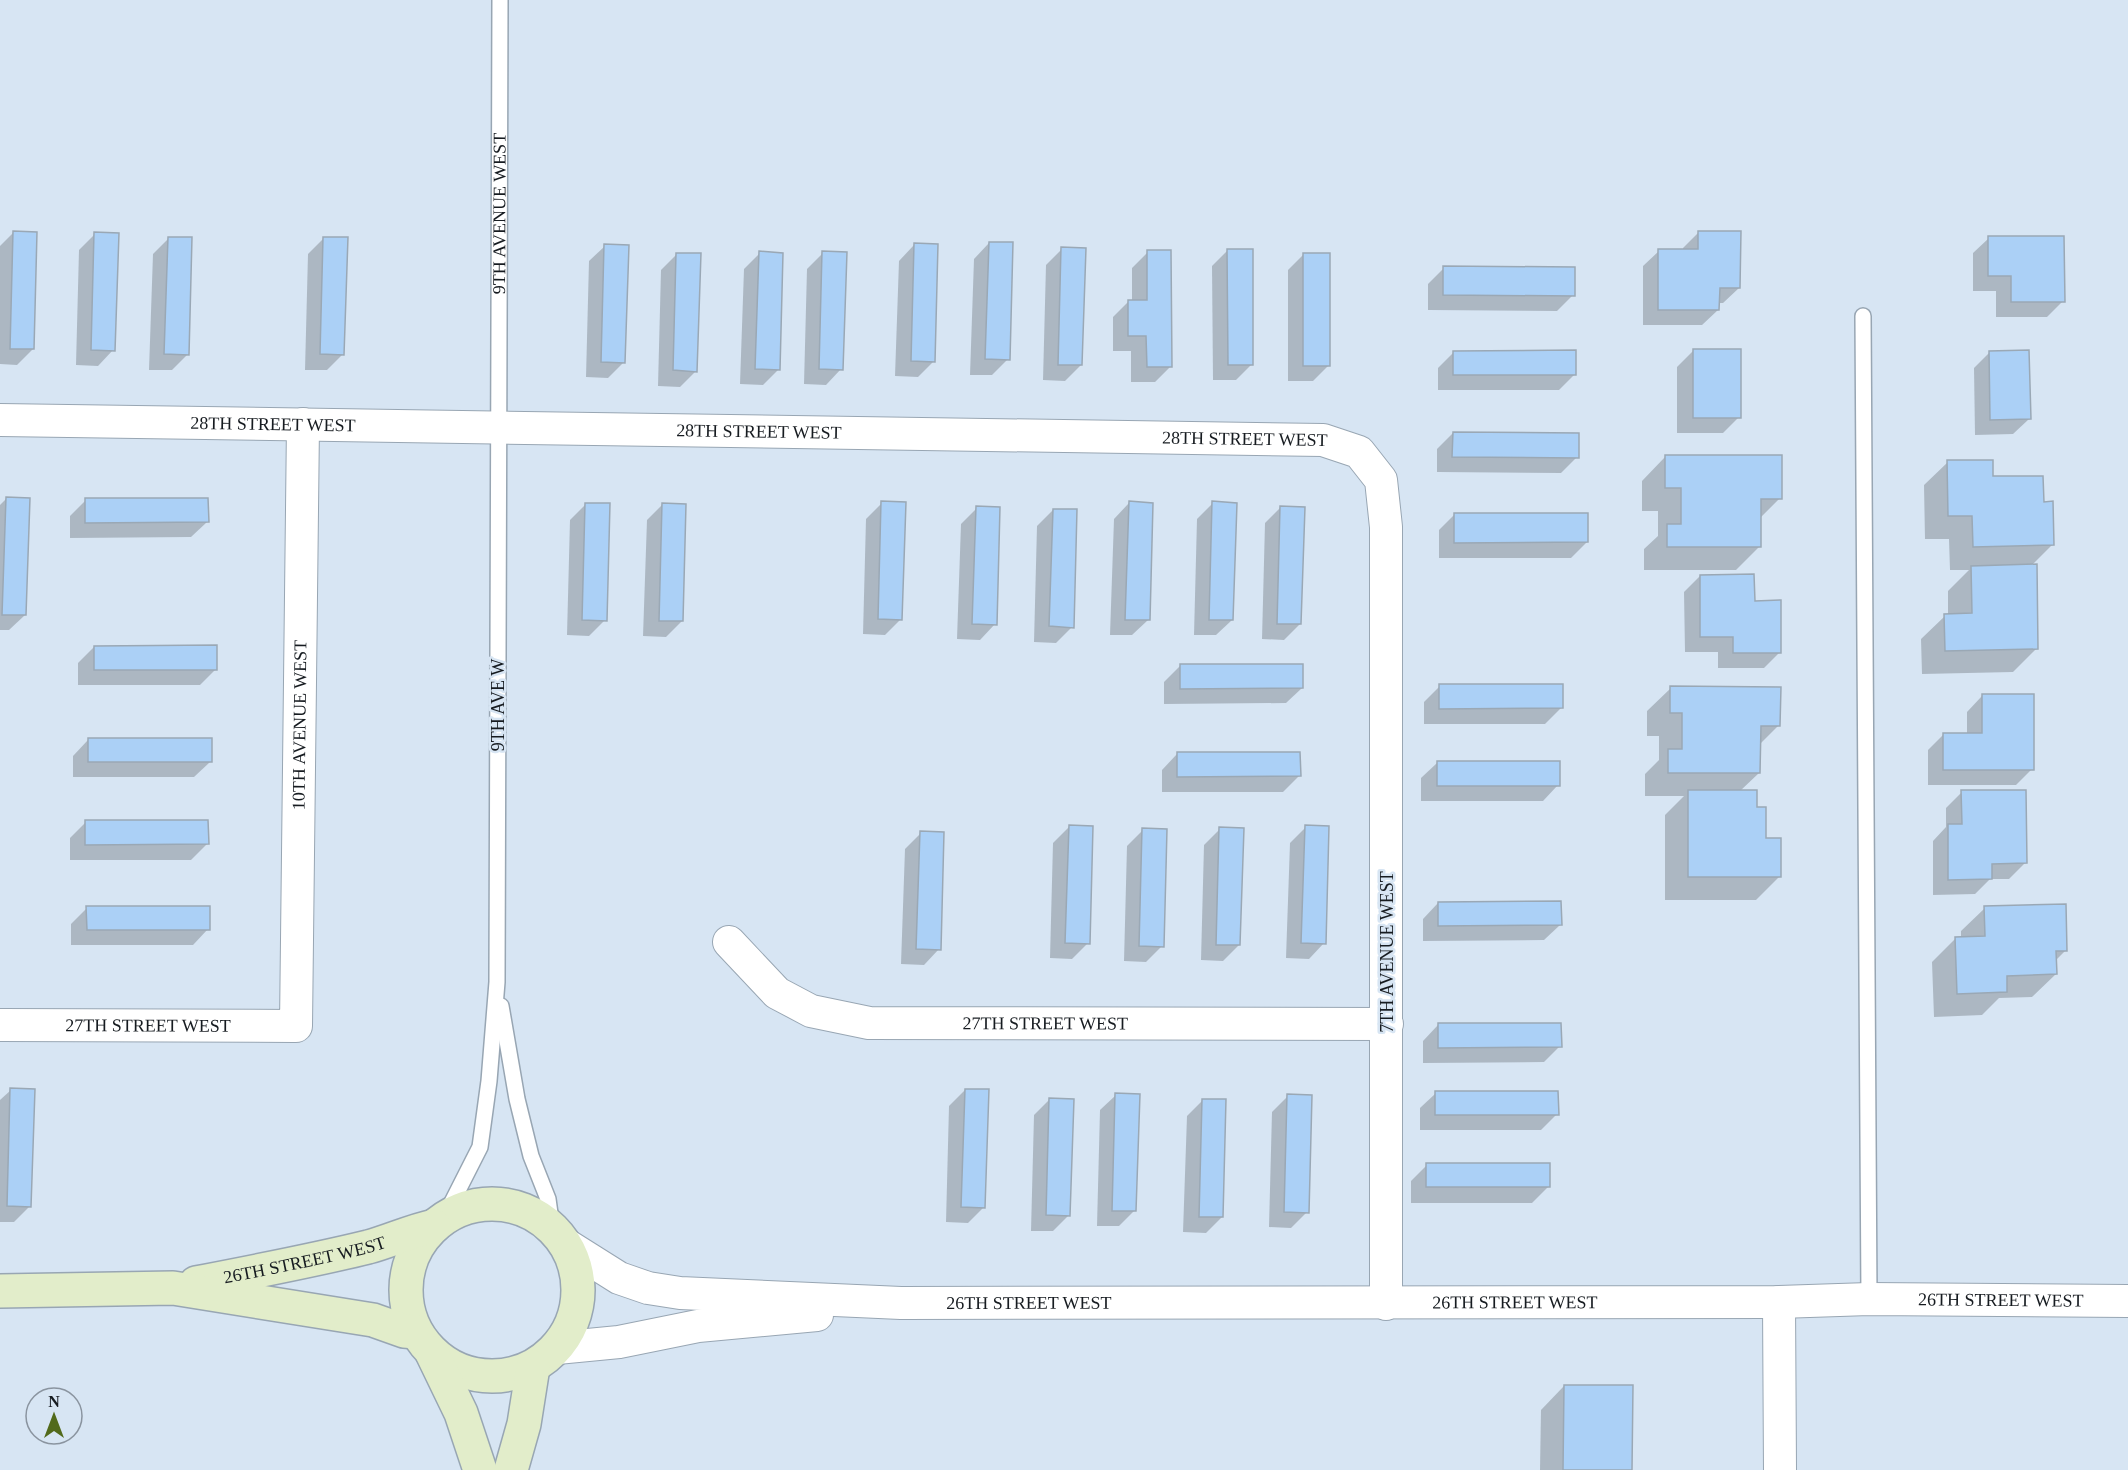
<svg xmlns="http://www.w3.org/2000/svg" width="2128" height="1470" viewBox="0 0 2128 1470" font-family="Georgia,serif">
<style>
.shadow{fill:#0003}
.building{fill:#abd0f6;stroke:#9aa8b5;stroke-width:1.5}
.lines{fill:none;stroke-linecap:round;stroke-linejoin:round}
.lane-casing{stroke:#98a6b3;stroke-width:18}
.street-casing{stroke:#98a6b3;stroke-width:34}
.secondary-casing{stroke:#98a6b3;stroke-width:36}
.lane{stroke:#fff;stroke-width:15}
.street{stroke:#fff;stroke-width:32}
.secondary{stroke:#e2edca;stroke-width:33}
.labels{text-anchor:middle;stroke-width:5;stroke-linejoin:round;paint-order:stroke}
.street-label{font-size:18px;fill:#161b20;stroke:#d7e5f3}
</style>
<rect width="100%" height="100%" fill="#d7e5f3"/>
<g class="shadow">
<polygon points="1699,232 1739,288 1723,303 1718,303 1718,310 1702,325 1643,325 1643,266 1659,251 1683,251 1683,248"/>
<polygon points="13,233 33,349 17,365 0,364 0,246"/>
<polygon points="95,234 113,350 98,366 76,365 79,250"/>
<polygon points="169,238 188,354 172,370 149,370 153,254"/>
<polygon points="324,238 343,354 327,370 305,370 308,254"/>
<polygon points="1989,238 2063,301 2047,317 1996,317 1996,291 1973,291 1973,253"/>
<polygon points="989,243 1008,359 992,375 970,375 974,259"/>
<polygon points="914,245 934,361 918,377 895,376 899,261"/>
<polygon points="605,246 624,362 608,378 586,377 589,261"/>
<polygon points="1062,249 1081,365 1065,381 1043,380 1046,265"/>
<polygon points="1227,251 1252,364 1236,380 1213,380 1212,266"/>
<polygon points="1148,252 1170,367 1155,382 1131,382 1131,351 1113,351 1113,317 1129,301 1132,301 1132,268"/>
<polygon points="760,253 778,370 763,385 740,384 744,269"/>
<polygon points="823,253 841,369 826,385 804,384 807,269"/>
<polygon points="677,254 696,371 680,387 658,386 661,270"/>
<polygon points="1304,254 1329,365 1313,381 1288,381 1288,270"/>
<polygon points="1444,268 1573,295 1557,311 1428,310 1428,284"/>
<polygon points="1693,351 1739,417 1723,433 1677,433 1677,367"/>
<polygon points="1454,352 1575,374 1559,390 1438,390 1438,368"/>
<polygon points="1990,352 2029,419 2013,434 1975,435 1974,368"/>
<polygon points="1453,433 1577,457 1561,473 1437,472 1437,449"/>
<polygon points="1665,457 1780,498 1759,519 1759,547 1736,570 1644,570 1644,549 1658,536 1658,511 1642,511 1642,481"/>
<polygon points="1948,462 1992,478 2042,504 2052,545 2032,565 2037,648 2013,672 1922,674 1921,639 1945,616 1948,615 1948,591 1969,570 1950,570 1949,539 1925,539 1924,485"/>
<polygon points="6,499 25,615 9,630 0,630 0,505"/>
<polygon points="86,500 207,522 191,537 70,538 70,516"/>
<polygon points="882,503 901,619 885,635 863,634 866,519"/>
<polygon points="1129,503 1148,620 1132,635 1110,635 1114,519"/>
<polygon points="1213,503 1232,620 1216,635 1194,635 1197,519"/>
<polygon points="586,504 605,620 589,636 567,635 570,520"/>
<polygon points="663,504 682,621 666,637 643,636 647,520"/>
<polygon points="1281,507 1300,624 1284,640 1262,639 1265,523"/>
<polygon points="977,508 995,624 980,640 957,639 961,524"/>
<polygon points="1053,510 1072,627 1056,643 1034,642 1037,526"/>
<polygon points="1455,514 1587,542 1571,558 1439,558 1439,530"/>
<polygon points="1700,576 1780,652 1764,668 1718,668 1718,652 1685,652 1684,592"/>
<polygon points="94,647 216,669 200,685 78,685 78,663"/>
<polygon points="1180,666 1302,688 1286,703 1164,704 1164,682"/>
<polygon points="1440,686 1561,708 1545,724 1424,724 1424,702"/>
<polygon points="1671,688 1779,725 1759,745 1759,773 1740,791 1755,808 1779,877 1756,900 1665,900 1665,815 1684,796 1645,796 1645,774 1659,760 1659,736 1647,736 1647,711"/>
<polygon points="1982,696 2032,769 2016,785 1928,785 1928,750 1944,734 1967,734 1967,712"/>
<polygon points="88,740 210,762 194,777 73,777 73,756"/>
<polygon points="1177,754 1299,776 1283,792 1162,792 1162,770"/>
<polygon points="1437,763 1558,785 1543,801 1421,801 1421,778"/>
<polygon points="1962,792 2025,863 2009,879 1990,879 1975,894 1933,895 1933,841 1946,827 1946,808"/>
<polygon points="86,822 207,844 191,860 70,860 70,838"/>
<polygon points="1069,827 1088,943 1072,959 1050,958 1053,843"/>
<polygon points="1306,827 1324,943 1309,959 1286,958 1290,843"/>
<polygon points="1220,829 1239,945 1223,961 1201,960 1204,845"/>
<polygon points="1143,830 1162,946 1146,962 1124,961 1127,846"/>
<polygon points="921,833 939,949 924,965 901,964 905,849"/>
<polygon points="1438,903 1560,925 1544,940 1423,941 1423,919"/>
<polygon points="87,908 208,929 193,945 71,945 71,924"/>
<polygon points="1985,908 2066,950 2055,961 2056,974 2032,997 1999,998 1982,1015 1934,1017 1932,962 1956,938 1961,938 1961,931"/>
<polygon points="1438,1025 1560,1046 1544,1062 1423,1063 1423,1041"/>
<polygon points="11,1090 30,1206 14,1222 0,1222 0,1100"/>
<polygon points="965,1090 984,1207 968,1223 946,1222 949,1106"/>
<polygon points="1436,1093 1557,1114 1541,1130 1420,1130 1420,1108"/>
<polygon points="1116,1095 1134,1211 1119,1226 1097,1226 1100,1110"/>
<polygon points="1288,1096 1307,1212 1291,1228 1269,1227 1272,1112"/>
<polygon points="1050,1099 1069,1215 1053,1231 1031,1231 1034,1115"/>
<polygon points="1203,1100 1222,1217 1206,1233 1183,1232 1187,1116"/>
<polygon points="1427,1165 1548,1187 1532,1203 1411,1203 1411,1181"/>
<polygon points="1564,1386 1631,1470 1540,1470 1541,1410"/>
</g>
<g class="building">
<polygon points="13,231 37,232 34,349 10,349"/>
<polygon points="1698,231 1741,231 1740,288 1720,288 1719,310 1658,310 1658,249 1698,249"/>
<polygon points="94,232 119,233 115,351 91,350"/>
<polygon points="1988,236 2064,236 2065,302 2011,302 2011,276 1988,276"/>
<polygon points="168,237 192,237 189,355 164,354"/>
<polygon points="323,237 348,237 344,355 320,354"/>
<polygon points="989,242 1013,242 1010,360 985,359"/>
<polygon points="914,243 938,244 935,362 911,361"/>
<polygon points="604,244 629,245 625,363 601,362"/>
<polygon points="1061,247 1086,248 1082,365 1058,365"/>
<polygon points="1227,249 1253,249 1253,365 1228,365"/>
<polygon points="1147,250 1171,250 1172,367 1147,367 1146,336 1128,336 1128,300 1147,300"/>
<polygon points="759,251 783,253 780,370 755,369"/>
<polygon points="822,251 847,252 843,370 819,369"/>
<polygon points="676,253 701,253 697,372 673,370"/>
<rect x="1303" y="253" width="27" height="113"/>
<polygon points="1443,266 1575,267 1575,296 1443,295"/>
<rect x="1693" y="349" width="48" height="69"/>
<polygon points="1576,350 1576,375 1453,375 1453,351"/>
<polygon points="2029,350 2031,419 1990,420 1989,351"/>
<polygon points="1453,432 1579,433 1579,458 1452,457"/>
<polygon points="1665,455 1782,455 1782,499 1761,499 1761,547 1667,547 1667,524 1681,524 1681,488 1665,488"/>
<polygon points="1947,460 1993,460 1993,476 2043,476 2044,502 2053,501 2054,545 1973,547 1972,516 1948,516"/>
<polygon points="6,497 30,498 26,615 2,615"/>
<polygon points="85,498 208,498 209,522 85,523"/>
<polygon points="881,501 906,502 902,620 878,619"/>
<polygon points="1129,501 1153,503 1150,620 1125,620"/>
<polygon points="1212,501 1237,503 1233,620 1209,620"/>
<polygon points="585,503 610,503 607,621 582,620"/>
<polygon points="662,503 686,504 683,621 659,621"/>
<polygon points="976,506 1000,507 997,625 972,624"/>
<polygon points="1280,506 1305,507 1301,624 1277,624"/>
<polygon points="1053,509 1077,509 1074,628 1049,626"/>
<polygon points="1454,513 1588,513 1588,542 1454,543"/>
<polygon points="2037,564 2038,649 1945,651 1944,614 1972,613 1971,566"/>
<polygon points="1754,574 1755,601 1781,600 1781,653 1733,653 1733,637 1700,637 1700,575"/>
<polygon points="217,645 217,670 94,670 94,646"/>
<polygon points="1180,664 1303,664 1303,688 1180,689"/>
<polygon points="1439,684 1563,684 1563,708 1439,709"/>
<polygon points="1670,686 1781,687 1780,726 1761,726 1760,773 1668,773 1668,749 1682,749 1682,713 1670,713"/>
<polygon points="1982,694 2034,694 2034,770 1943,770 1943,733 1982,733"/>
<rect x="88" y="738" width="124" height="24"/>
<polygon points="1177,752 1300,752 1301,776 1177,777"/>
<rect x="1437" y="761" width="123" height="25"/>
<polygon points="1688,790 1757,790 1757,807 1766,807 1766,838 1781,838 1781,877 1688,877"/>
<polygon points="1961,790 2026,790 2027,863 1992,864 1992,879 1948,880 1948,824 1962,824"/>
<polygon points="85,820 208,820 209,844 85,845"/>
<polygon points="1069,825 1093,826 1090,944 1065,943"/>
<polygon points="1305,825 1329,826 1326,944 1301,943"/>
<polygon points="1219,827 1244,828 1240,945 1216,945"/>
<polygon points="1142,828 1167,829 1164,947 1139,946"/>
<polygon points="920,831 944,832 941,950 916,949"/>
<polygon points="1561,901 1562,925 1438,926 1438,902"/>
<polygon points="2066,904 2067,951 2056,951 2057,974 2007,976 2007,992 1957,994 1955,937 1985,936 1984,906"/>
<polygon points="86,906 210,906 210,930 87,930"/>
<polygon points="1438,1023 1561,1023 1562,1047 1438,1048"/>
<polygon points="10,1088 35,1089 31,1207 7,1206"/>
<polygon points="965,1089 989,1089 985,1208 961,1207"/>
<polygon points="1435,1091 1558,1091 1559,1115 1435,1115"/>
<polygon points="1115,1093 1140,1094 1136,1211 1112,1211"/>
<polygon points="1287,1094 1312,1095 1309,1213 1284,1212"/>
<polygon points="1049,1098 1074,1099 1070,1216 1046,1215"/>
<polygon points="1202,1099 1226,1099 1223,1217 1199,1217"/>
<rect x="1426" y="1163" width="124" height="24"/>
<polygon points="1564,1385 1633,1385 1632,1470 1563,1470"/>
</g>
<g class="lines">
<g class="lane-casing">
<g id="lane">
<polyline points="1863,316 1869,1299"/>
<polyline points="501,1006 517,1099 531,1156 548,1199 552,1228"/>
<path id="s1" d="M444,1218L480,1147L489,1081L497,982L500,0"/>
</g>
</g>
<g class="street-casing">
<g id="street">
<path id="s2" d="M0,420L1323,440L1359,452L1381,480L1386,527V1304"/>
<path id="s3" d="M729,942L777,993L811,1011L869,1023L1387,1024"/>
<path id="s4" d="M0,1025L296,1026L303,424"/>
<path id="s5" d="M565,1244L619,1278L648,1288L680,1293L901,1303L1779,1302L1869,1299L2128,1301"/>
<polyline points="1779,1302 1780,1470"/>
<polyline points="557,1348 619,1342 698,1326 817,1315"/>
</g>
</g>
<g class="secondary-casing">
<g id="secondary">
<circle cx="492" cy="1290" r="86"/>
<path id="s6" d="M196,1283C253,1272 311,1261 368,1247C390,1241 411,1231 434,1226"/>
<polyline points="0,1291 173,1288 373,1320 404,1331 416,1332"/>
<polyline points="432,1353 461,1413 480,1470"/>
<polyline points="511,1470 524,1424 533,1367"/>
</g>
</g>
<use href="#lane" class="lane"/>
<use href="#street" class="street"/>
<use href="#secondary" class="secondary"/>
</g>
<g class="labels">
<g class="street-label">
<text dy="6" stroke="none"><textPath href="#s1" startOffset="1014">9TH AVENUE WEST</textPath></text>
<text dy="6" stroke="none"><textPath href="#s2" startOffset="273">28TH STREET WEST</textPath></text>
<text dy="6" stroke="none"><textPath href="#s2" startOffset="759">28TH STREET WEST</textPath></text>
<text dy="6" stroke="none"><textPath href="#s2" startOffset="1245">28TH STREET WEST</textPath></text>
<text transform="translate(498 705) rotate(-90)" y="6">9TH AVE W</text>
<text dy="6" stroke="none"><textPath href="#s4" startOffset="597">10TH AVENUE WEST</textPath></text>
<text transform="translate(1387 952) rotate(-90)" y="6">7TH AVENUE WEST</text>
<text dy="6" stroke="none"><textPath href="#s3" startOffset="344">27TH STREET WEST</textPath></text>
<text dy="6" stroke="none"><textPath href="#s4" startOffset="148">27TH STREET WEST</textPath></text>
<text dy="6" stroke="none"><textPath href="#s6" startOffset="111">26TH STREET WEST</textPath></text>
<text dy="6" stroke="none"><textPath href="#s5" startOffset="1448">26TH STREET WEST</textPath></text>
<text dy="6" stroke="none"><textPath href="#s5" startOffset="476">26TH STREET WEST</textPath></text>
<text dy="6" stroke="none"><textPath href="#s5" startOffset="962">26TH STREET WEST</textPath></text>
</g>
</g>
<g transform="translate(54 1416)"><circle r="28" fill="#d7e5f3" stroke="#8a949f" stroke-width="1.5"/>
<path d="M0-4.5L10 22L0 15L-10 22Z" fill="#526a1b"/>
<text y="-9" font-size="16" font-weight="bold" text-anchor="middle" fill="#161b20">N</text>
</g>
</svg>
